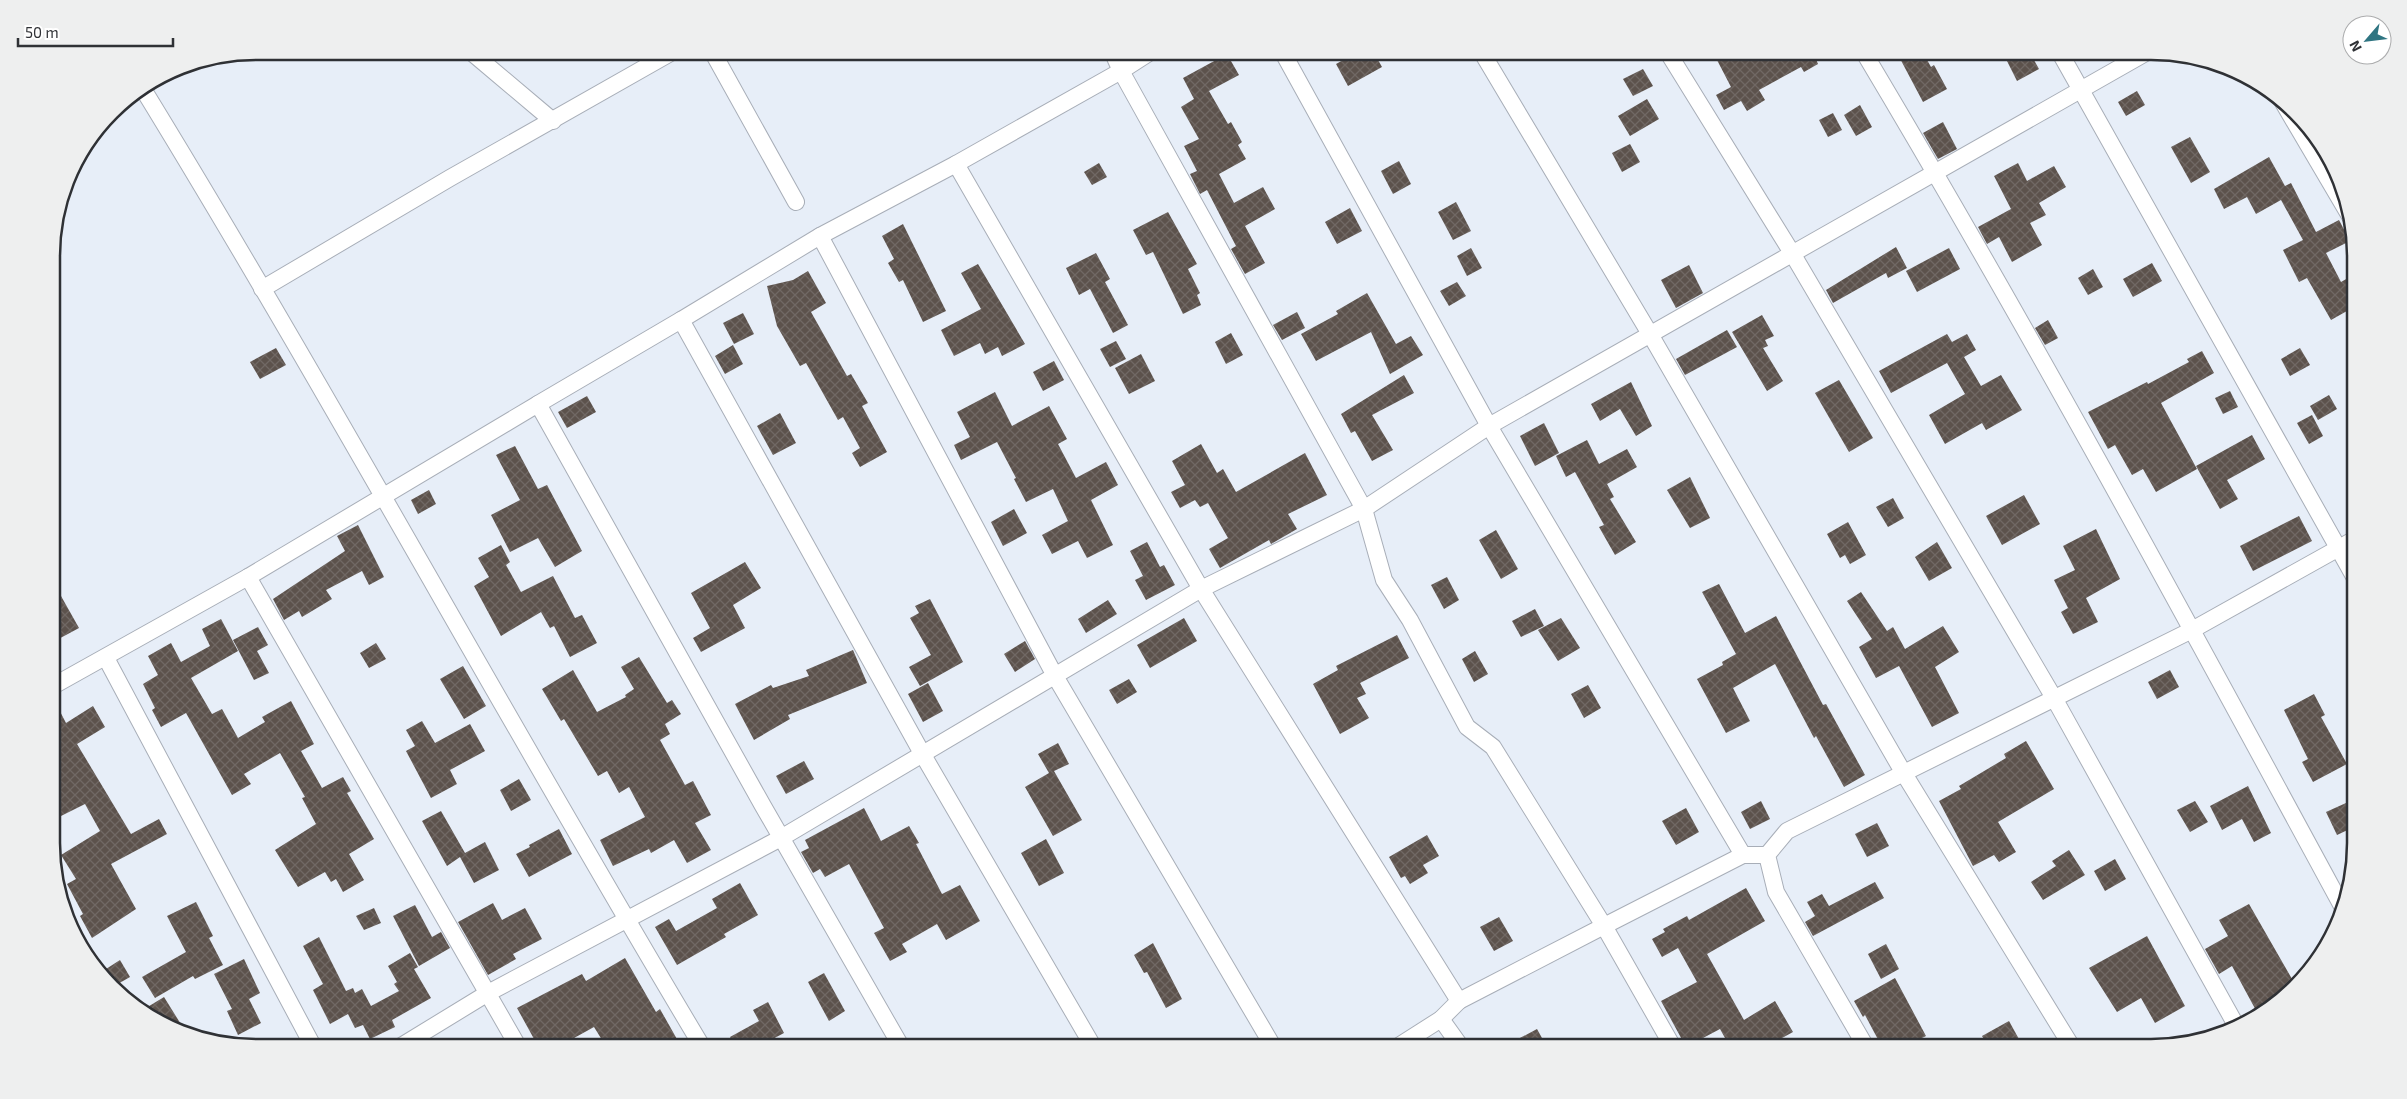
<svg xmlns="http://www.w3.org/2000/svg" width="2407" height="1099" viewBox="0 0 2407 1099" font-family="'Exo 2',sans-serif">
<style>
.building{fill:url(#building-cross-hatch)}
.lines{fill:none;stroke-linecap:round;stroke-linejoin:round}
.street-casing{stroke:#a8aeb8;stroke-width:18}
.street{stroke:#fff;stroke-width:16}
.rim{fill:none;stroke:#2f3135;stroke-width:2.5}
</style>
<defs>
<pattern id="building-cross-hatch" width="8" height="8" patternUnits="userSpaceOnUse" patternTransform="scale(1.25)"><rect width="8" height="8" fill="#5c524c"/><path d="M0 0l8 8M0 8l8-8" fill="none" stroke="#706864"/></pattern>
</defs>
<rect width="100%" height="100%" fill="#e7eef8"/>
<g class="building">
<polygon points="1359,51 1373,51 1382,67 1348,86 1336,64"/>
<polygon points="1733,51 1830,51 1816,59 1818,64 1804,72 1801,67 1759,90 1765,100 1747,111 1741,101 1724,110 1716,95 1731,87 1717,60"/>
<polygon points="1896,51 1922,51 1931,67 1934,65 1947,89 1923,102"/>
<polygon points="2002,51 2029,51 2039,69 2017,81"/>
<polygon points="1227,54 1239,75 1209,91 1228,124 1231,122 1242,142 1238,145 1246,159 1219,174 1234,203 1263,187 1275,209 1245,226 1265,263 1245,274 1231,249 1236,246 1207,190 1200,194 1190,174 1197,171 1184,146 1199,139 1181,107 1194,99 1183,78"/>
<polygon points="1643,69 1653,86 1633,96 1623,79"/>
<polygon points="2137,91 2145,105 2126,116 2118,102"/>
<polygon points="1647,99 1659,119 1630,136 1618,116"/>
<polygon points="1860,105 1872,127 1856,136 1844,115"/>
<polygon points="1833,113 1842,130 1828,137 1819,120"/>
<polygon points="1943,122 1957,149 1938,159 1923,133"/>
<polygon points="2190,137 2210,172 2191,183 2171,147"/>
<polygon points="1630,144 1640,162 1622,172 1612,153"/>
<polygon points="2269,157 2285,186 2291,183 2316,232 2339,220 2350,241 2326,253 2341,282 2348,278 2354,289 2354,307 2331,320 2307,278 2299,282 2283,250 2303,240 2281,200 2256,214 2247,197 2224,209 2214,189"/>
<polygon points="1399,161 1411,184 1393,194 1381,171"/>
<polygon points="1099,163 1107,177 1092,185 1084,172"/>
<polygon points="2018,163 2027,181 2054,166 2066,187 2039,203 2046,215 2030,223 2042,245 2012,262 1999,237 1987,244 1978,227 2011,209 1994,176"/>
<polygon points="1456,202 1471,231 1453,240 1438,212"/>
<polygon points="1350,208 1362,231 1337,244 1325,222"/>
<polygon points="1168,212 1197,264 1188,269 1200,293 1197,295 1201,305 1183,314 1153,252 1146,255 1133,230"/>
<polygon points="903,224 946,311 923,322 903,280 899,282 888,263 894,259 882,236"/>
<polygon points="1896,247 1907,268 1888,278 1886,273 1833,303 1826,290"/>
<polygon points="1471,248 1482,268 1467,276 1457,256"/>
<polygon points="1949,248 1960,269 1917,292 1906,271"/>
<polygon points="1096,253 1110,279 1105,282 1128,325 1113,333 1090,289 1079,295 1066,268"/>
<polygon points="2152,263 2162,281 2133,297 2123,279"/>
<polygon points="978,264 1025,344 1002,356 998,347 985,354 980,343 954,356 941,330 981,309 961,273"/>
<polygon points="1689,265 1703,293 1676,308 1661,280"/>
<polygon points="2093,269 2103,287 2088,295 2078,278"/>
<polygon points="808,271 826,303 811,312 847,376 851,374 868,403 862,406 887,452 860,467 852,453 860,448 843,417 838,420 806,363 800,366 777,326 767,286 793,280"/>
<polygon points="1457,282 1466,296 1449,306 1440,291"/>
<polygon points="1367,293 1396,344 1411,336 1423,355 1390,374 1371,332 1316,361 1301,334 1338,314 1336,311"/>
<polygon points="1297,312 1305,328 1282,340 1273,325"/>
<polygon points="743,313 754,334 734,344 723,323"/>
<polygon points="1762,315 1774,336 1765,340 1768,346 1763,348 1783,381 1767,391 1732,332"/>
<polygon points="2048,320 2058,338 2045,345 2035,328"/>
<polygon points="1727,330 1737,347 1685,375 1676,359"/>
<polygon points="1231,333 1243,355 1226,364 1215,342"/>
<polygon points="1947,334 1952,342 1967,334 1976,350 1964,357 1981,386 2001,375 2022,410 1986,430 1982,423 1945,444 1929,415 1965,394 1947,363 1891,393 1879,371"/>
<polygon points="1116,341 1126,359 1110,367 1100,349"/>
<polygon points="733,345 743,364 725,374 715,356"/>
<polygon points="276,348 286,365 260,379 250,362"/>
<polygon points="2300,348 2310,365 2290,376 2281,359"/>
<polygon points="2202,351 2214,373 2161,403 2197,469 2156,492 2143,469 2132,475 2115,445 2108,449 2088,412 2147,382 2148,384 2189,362 2187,359"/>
<polygon points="1141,354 1155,381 1129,394 1115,368"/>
<polygon points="1054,361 1064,380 1043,391 1033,372"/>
<polygon points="1404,375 1414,393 1372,415 1393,450 1372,461 1355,431 1351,433 1341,414"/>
<polygon points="1839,380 1873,438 1849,452 1815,393"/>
<polygon points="1631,382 1652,426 1636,436 1620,409 1600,421 1591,404"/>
<polygon points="2230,391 2238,407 2223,414 2215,398"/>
<polygon points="995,392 1012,426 1049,406 1067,439 1058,444 1076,478 1106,462 1118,485 1091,500 1113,545 1087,558 1078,541 1052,554 1042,535 1068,521 1053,489 1026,502 1014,479 1016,478 997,442 961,460 954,445 970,437 957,412"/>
<polygon points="2329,395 2337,409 2318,420 2310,406"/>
<polygon points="587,396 596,412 567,428 558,412"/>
<polygon points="780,413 796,443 773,455 757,426"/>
<polygon points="2312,415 2323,436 2309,444 2297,423"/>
<polygon points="1544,423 1559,453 1535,466 1520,436"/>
<polygon points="2252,435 2265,459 2227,480 2238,499 2220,509 2196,466"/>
<polygon points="1587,440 1599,464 1627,449 1637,467 1607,484 1614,497 1610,499 1636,542 1615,555 1599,527 1604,525 1575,472 1566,477 1556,456"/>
<polygon points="1201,444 1217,473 1223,469 1236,492 1305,453 1327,495 1288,514 1297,529 1271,544 1269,540 1220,568 1209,549 1228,538 1208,503 1200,507 1195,500 1180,508 1171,492 1185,485 1172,461"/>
<polygon points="515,446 538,489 547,485 582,551 555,567 538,538 510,552 491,515 520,500 496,455"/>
<polygon points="1690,477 1710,518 1690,528 1667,490"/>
<polygon points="429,490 436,504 418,514 411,500"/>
<polygon points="2024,495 2040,524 2002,545 1986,516"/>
<polygon points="1893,498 1904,518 1888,527 1876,507"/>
<polygon points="1014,509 1027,533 1003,546 991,522"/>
<polygon points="2299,516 2312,541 2253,571 2240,546"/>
<polygon points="1848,522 1866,555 1850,564 1845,555 1840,558 1827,534"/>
<polygon points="358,525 384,577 369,585 362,571 326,590 332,599 302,617 299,611 284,620 273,599 345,551 337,536"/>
<polygon points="2096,529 2120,579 2086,598 2098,622 2073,634 2061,612 2068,608 2054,580 2075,570 2063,546"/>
<polygon points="1496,530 1518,569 1501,579 1479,540"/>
<polygon points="1147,542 1160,567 1164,565 1175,585 1146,600 1135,580 1143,576 1130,551"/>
<polygon points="1937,542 1952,568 1929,581 1915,557"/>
<polygon points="501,545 510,562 506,565 521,592 553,576 575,618 582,615 597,643 570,657 554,626 550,628 541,612 501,636 474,586 489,577 478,558"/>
<polygon points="745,562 761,588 733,605 745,628 701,652 693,638 710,628 691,593"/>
<polygon points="1447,577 1459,600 1444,609 1431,585"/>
<polygon points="52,580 79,628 53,642 53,619"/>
<polygon points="1719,584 1745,633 1776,616 1823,705 1826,704 1865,775 1844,787 1816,736 1814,738 1775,664 1733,688 1750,721 1726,733 1697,679 1723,665 1722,662 1736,654 1702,592"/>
<polygon points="1861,592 1887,631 1893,627 1905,649 1943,626 1959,652 1935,667 1959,713 1932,727 1899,666 1876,678 1859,647 1872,639 1847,601"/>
<polygon points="930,599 963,662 920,686 909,667 931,655 910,618 919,613 915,606"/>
<polygon points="1108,600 1117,614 1086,633 1078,619"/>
<polygon points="1535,609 1544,626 1521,637 1512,621"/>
<polygon points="1184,618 1197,641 1150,668 1137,645"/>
<polygon points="1561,618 1580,648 1558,661 1538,630"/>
<polygon points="221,619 238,651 191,678 212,714 222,709 238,738 265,722 262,717 291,701 314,744 301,751 322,788 343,777 351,791 347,793 374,839 349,854 364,880 343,892 336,879 331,882 325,872 298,887 275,850 316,824 302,798 305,797 280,753 244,774 251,784 232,795 186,713 161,727 152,710 155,708 143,684 158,675 148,656 171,643 181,662 210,646 202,629"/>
<polygon points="258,627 268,645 257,651 269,673 254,680 233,640"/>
<polygon points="1397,635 1409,658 1360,683 1366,694 1357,698 1369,718 1340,734 1313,684 1338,670 1336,666"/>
<polygon points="1025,641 1035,659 1015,672 1004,654"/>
<polygon points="376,643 386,659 369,668 360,653"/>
<polygon points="853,650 867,683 788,715 790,719 754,740 735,704 771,685 773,688 809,676 806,670"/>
<polygon points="1475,651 1488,674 1474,682 1462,659"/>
<polygon points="639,657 667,703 672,700 681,714 665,724 670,734 660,740 685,785 693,781 711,815 695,823 711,850 687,863 674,840 651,853 649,849 613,866 600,840 645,817 629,787 619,793 607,771 598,776 564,719 561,721 542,689 573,670 597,712 626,697 625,695 634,689 621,667"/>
<polygon points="463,666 486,706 464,719 440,679"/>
<polygon points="2170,670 2179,687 2157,699 2148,682"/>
<polygon points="1129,679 1137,692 1117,704 1109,690"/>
<polygon points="928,683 943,711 923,722 908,694"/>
<polygon points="1588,685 1601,708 1584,718 1571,694"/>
<polygon points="2314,694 2325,715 2321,717 2347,764 2313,782 2302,762 2308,759 2284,710"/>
<polygon points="53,698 66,723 93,706 105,727 77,744 131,834 159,819 167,834 111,864 136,909 92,938 80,916 83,914 67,884 76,879 61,855 100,831 85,804 53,820"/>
<polygon points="422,721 435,743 470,724 485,751 450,770 457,784 431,798 406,751 415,746 406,730"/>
<polygon points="2026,741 2054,789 1998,822 2016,852 1999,862 1994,855 1973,866 1939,801 1961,789 1959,786 2006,758 2004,754"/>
<polygon points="1058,743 1069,764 1054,771 1082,820 1053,836 1025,787 1049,773 1038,754"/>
<polygon points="804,761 814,779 786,794 776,776"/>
<polygon points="519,779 531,800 511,811 500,790"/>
<polygon points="2248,786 2271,833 2254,842 2242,819 2222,830 2210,806"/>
<polygon points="1761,801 1770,819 1750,829 1741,812"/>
<polygon points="2195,801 2208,822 2190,832 2177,810"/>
<polygon points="2346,803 2356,826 2337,835 2326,812"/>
<polygon points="864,808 881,841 909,826 919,843 916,844 942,894 960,885 980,921 946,940 937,924 902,944 907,952 890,961 874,933 884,928 849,864 825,877 820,869 813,873 801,852 809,848 805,840"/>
<polygon points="1686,808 1699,832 1676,845 1662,821"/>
<polygon points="441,811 465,853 485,842 499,870 474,883 460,857 447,866 422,821"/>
<polygon points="1877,823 1889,846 1867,857 1855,834"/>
<polygon points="559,829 572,854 529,877 516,854 530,847 529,845"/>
<polygon points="1427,835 1439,856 1423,865 1428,873 1410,884 1405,876 1401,878 1389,857"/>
<polygon points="1046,839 1064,873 1039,886 1021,853"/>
<polygon points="2069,850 2085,875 2043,900 2031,882 2056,866 2052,861"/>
<polygon points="2115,859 2126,879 2105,891 2094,871"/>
<polygon points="1875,882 1884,898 1813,936 1805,922 1815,916 1807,902 1822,894 1829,906"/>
<polygon points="740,883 758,915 724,934 726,937 677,965 655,927 669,919 676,931 717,908 712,899"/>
<polygon points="1746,888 1765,921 1707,954 1744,1020 1775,1001 1793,1032 1766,1047 1730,1047 1720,1029 1686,1047 1661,1001 1697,982 1678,948 1662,957 1652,939 1665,932 1663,929 1687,916 1689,920"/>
<polygon points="196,902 213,936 209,938 223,965 195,979 193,976 155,998 142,977 186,952 167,916"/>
<polygon points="493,903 502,920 525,908 542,939 513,954 516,959 488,975 458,922"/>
<polygon points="2249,904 2296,986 2259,1016 2232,966 2219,974 2205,949 2228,936 2219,920"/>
<polygon points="415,905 432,937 441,932 450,948 419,966 393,916"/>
<polygon points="374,908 381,923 364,930 356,916"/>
<polygon points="1499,917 1513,941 1494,951 1480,927"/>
<polygon points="2147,936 2185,1006 2155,1023 2141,998 2117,1012 2089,968"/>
<polygon points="319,937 346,991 353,988 355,993 362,989 371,1006 399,991 394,984 397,982 388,966 410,953 418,967 414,969 431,998 392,1020 395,1027 370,1039 363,1025 355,1028 348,1014 330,1024 313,990 323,984 303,946"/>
<polygon points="1153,943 1182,999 1166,1008 1147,972 1144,973 1134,955"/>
<polygon points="1886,944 1899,969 1881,979 1868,954"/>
<polygon points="625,958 656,1012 660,1009 682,1048 607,1048 594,1027 556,1048 539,1048 517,1008 582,974 586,981"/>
<polygon points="244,959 260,993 249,999 261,1023 238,1035 227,1011 232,1009 214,974"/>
<polygon points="120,960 130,977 116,985 106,969"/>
<polygon points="824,973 845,1011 829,1021 808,982"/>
<polygon points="1895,978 1926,1036 1904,1047 1882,1047 1865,1015 1863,1017 1854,1001"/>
<polygon points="164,997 187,1034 177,1032 141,1011"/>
<polygon points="768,1002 784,1033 767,1042 770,1048 736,1048 730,1037 759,1021 753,1010"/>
<polygon points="2009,1021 2020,1041 2009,1047 1988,1047 1982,1036"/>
<polygon points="1537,1029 1547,1047 1503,1047"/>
</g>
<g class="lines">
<g class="street-casing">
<g id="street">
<polyline points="470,51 553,121"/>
<polyline points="712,51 796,202"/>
<polyline points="1112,51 1121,71 1152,51"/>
<polyline points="1282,51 1489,426 1743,855 1767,855"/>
<polyline points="1481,51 1650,334 1903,772 2072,1047"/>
<polyline points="1667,51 1792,253 2054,698 2237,1027"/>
<path d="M1863,51C2031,332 2187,620 2343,908"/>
<polyline points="2059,51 2355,578"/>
<path d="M143,89C336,404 512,730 703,1048"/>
<polyline points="2281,99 2351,218"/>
<polyline points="956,164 1121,71 1364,509 1384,580 1410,620 1467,727 1493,747 1604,926 1743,855"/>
<polyline points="820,236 956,164 1201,589 1459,1001 1604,926 1673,1047"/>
<polyline points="262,289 450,178 674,51"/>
<polyline points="681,320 820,236 1055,676 1274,1048"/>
<polyline points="538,404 681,320 923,755 1094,1048"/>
<polyline points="248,577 519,1048"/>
<polyline points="106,658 314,1048"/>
<polyline points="53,686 248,577 538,404 763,806 902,1048"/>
<polyline points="1441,1019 1461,1047"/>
<polyline points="1397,1047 1441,1019 1459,1001"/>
<polyline points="1866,1047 1776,892 1767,855 1787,831 2192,630 2355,539"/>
<polyline points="398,1048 488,993 781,838 1201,589 1364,509 1489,426 2149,51"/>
</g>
</g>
<use href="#street" class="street"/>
</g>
<path d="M0 0H2407V1099H0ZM256 60H2151A196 196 0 0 1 2347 256V843A196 196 0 0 1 2151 1039H256A196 196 0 0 1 60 843V256A196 196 0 0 1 256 60Z" fill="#eeefef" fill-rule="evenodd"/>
<path class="rim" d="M256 60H2151A196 196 0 0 1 2347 256V843A196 196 0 0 1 2151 1039H256A196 196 0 0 1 60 843V256A196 196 0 0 1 256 60Z"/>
<g transform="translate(2367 40) rotate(242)"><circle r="24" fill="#ffffff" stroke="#acadae"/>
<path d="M0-4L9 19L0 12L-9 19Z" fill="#2f7582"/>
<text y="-8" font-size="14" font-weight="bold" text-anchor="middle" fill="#2f3135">N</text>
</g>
<path d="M18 38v8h155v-8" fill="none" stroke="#2f3135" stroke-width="2.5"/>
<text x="25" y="38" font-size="15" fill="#2f3135" stroke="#ffffff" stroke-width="4" paint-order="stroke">50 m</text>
</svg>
